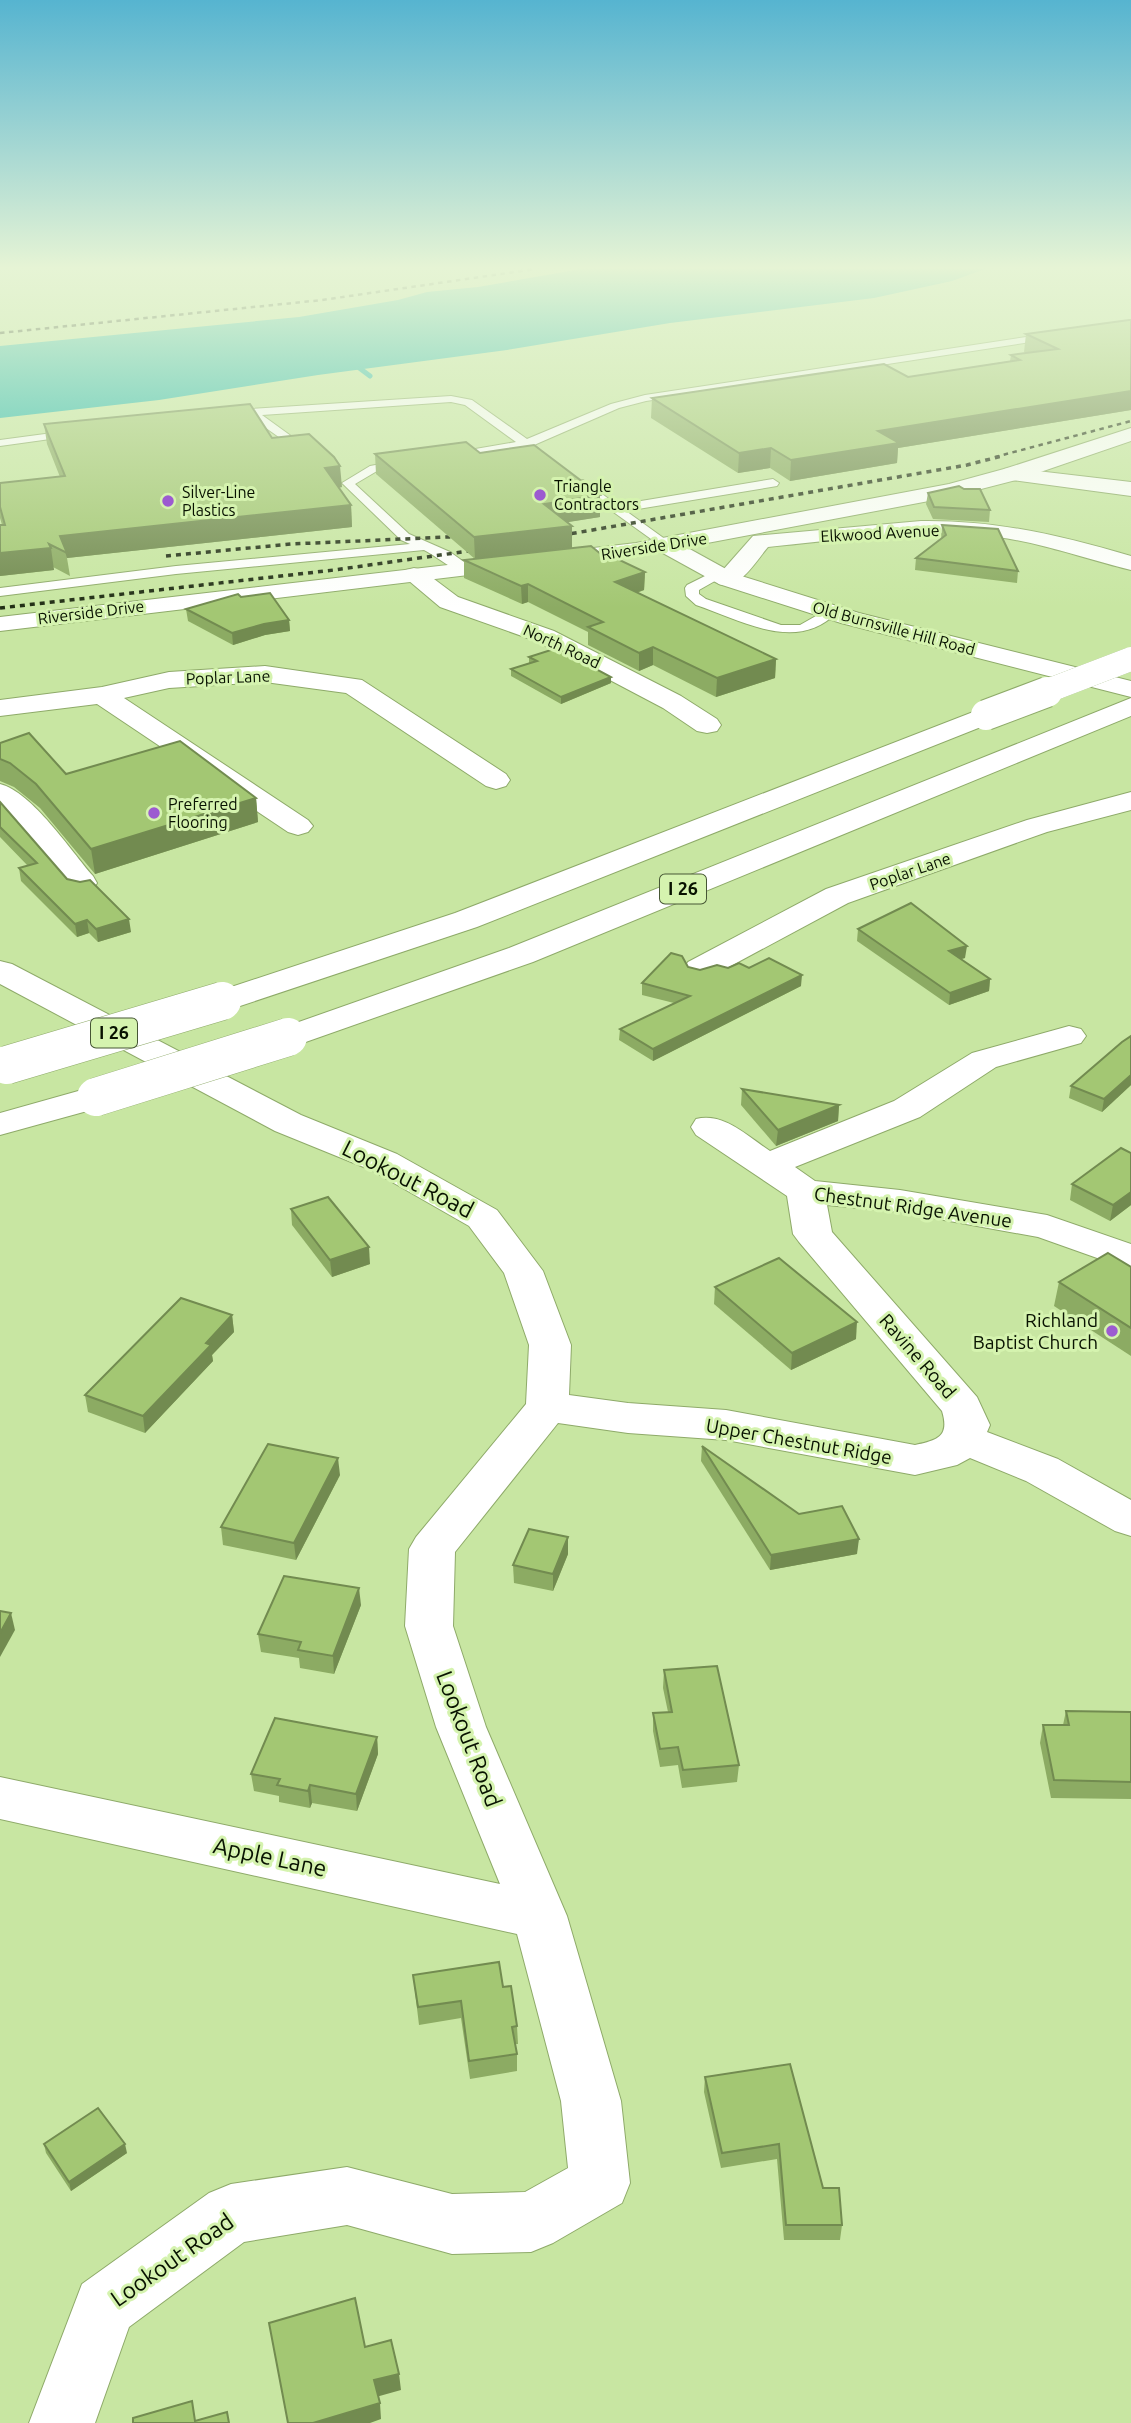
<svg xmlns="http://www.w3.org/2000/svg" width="1131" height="2423" viewBox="0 0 1131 2423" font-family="Ubuntu,sans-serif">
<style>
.water{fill:#1bb5ab}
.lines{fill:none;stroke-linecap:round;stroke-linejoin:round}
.stream{stroke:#1bb5ab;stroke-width:5}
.lane-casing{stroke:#8eaa69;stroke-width:2}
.street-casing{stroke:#8eaa69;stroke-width:2}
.secondary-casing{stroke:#8eaa69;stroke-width:2}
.highway-casing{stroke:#8eaa69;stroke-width:2}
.lane{fill:#fff;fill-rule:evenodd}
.street{fill:#fff;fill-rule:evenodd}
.secondary{fill:#fff;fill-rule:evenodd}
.highway{fill:#fff;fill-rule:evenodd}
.rail-far1{stroke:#212e15;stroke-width:2.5;stroke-dasharray:4.5 4.5;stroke-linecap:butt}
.rail{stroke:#212e15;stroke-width:3.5;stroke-dasharray:5 5;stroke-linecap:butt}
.highway-bridge-far2-casing{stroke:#8eaa69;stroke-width:24;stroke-linecap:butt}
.highway-bridge-far1-casing{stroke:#8eaa69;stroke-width:32;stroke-linecap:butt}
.highway-bridge-casing{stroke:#8eaa69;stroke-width:39;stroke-linecap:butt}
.highway-bridge-far2{stroke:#fff;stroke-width:24}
.highway-bridge-far1{stroke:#fff;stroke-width:30}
.highway-bridge{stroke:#fff;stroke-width:38}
.wall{fill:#8cab63}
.shaded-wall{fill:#728b50}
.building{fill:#a3c773;stroke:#728b50;stroke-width:2}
.poi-dot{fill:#9c5bd0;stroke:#d5f3af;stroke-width:2.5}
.labels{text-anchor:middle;stroke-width:6;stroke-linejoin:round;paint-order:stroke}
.far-poi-label{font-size:16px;fill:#081200;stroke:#d5f3af;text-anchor:start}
.far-street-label{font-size:16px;fill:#081200;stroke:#d5f3af}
.shield{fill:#d5f3af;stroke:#465634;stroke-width:2}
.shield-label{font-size:18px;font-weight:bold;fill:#081200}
.street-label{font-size:19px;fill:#081200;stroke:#d5f3af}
.poi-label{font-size:19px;fill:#081200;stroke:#d5f3af;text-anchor:end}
.near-street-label{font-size:23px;fill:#081200;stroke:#d5f3af}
</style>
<rect width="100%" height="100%" fill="#c8e6a2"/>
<polygon class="water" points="581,269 985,269 952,281 874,298 670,323 507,350 318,375 159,400 0,418 0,346 299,317 398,300 427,292 478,287"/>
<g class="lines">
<polyline class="stream" points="350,361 370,376"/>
<g class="lane-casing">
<g id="lane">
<polygon points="1053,333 1057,334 1057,338 646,401 619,408 534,445 539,449 533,452 524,448 448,458 448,454 452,453 516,442 465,405 451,402 262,415 291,436 315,446 315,450 311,451 283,440 249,416 228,417 223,414 228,411 251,409 451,396 472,400 527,439 611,404 645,395"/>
<polygon points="75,430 79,431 79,435 0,446 0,440"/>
<path d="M403,460L407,461V465L377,471L355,484L409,534L450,552L471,567V573C457,575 437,556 424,550L176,574L0,596V588L176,566L410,544L401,540L342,483L370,466Z"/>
<polygon points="773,479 779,483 777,486 626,511 669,542 669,548 665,549 573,483 583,480 617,505"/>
<path d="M717,570L723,574L722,577L699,590V594L706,599L781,625H800L830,608L837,612C797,654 741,620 696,605L686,596L685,588L687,585Z"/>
</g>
</g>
<g class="street-casing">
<g id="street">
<polygon points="1012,468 1131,482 1131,496 1004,479 1001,474 1004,469"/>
<path d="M921,521C996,520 1059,535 1131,556V570C1086,559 1043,543 997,537C921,527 843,540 768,547C755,562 740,590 719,584L715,579L753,536Z"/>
<polygon points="414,568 422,570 458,597 554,631 681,696 717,719 721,725 717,731 707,733 697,731 663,708 536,641 440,607 402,575 406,570"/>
<polygon points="265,666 362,680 506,774 510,780 506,786 496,789 486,786 346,693 265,682 169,688 124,698 308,820 313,826 308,832 298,835 288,832 97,704 0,716 0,700 102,687 169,672"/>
<path d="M0,784C32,792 71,851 93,876L97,883L93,890L82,892L71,890L0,808Z"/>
<polygon points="1131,792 1131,810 1047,832 848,903 712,976 700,979 688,976 684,969 688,962 826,889 1027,820"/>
<path d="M0,961L12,964L301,1115L397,1154L497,1210L543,1271L571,1345L569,1395L628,1403L726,1410L915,1445C937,1440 950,1437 942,1411L799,1242L793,1234L787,1196L696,1135L691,1127L696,1119C724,1112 747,1136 770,1151L894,1101L972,1053L1069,1026L1081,1029L1086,1036L1081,1043L996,1067L920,1117L795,1167L815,1181L900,1190L1047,1215L1131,1244V1270L1038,1237L900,1212L827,1205L832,1232L977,1397L990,1425L987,1432L1058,1459L1131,1500V1536L1115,1531L1026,1481L970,1458L957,1465L915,1475L726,1440L628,1433L558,1423L455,1552L453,1626L486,1727L567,1916L621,2101L630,2183L622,2203L553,2243L531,2252L452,2254L347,2225L244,2242L129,2327L95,2423H29L82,2284L209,2193L231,2184L347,2167L452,2194L525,2192L568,2168L561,2101L517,1934L0,1819V1777L500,1884L436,1727L405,1626L409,1549L416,1537L526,1404L529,1345L504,1273L469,1226L371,1170L275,1131L0,984Z"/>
</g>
</g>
<g class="secondary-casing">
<polygon id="secondary" points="1131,428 1131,441 1020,479 950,497 686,547 735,574 859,613 1131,681 1131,697 841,623 719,584 661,552 0,631 0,617 636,543 949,484 1004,469"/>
</g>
<g class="highway-casing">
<g id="highway">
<polygon points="1131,698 1131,716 533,962 300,1044 288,1047 276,1044 271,1037 276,1030 509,948"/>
<polygon points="986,707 996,709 1000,715 996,721 477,927 234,1008 222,1011 210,1008 205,1001 210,994 455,913"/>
<polygon points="96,1086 109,1089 114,1097 109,1105 0,1135 0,1113"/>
</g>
</g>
<use href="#lane" class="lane"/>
<use href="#street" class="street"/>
<use href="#secondary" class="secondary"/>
<use href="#highway" class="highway"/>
<g class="rail-far1">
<polyline points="0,333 322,300 535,269"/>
<polyline points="995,457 1131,421"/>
</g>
<g class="rail">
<polyline points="552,537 967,465 1002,456"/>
<polyline points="166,556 291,544 470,536"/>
<polyline points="0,608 334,570 483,549"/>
</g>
<g class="highway-bridge-far2-casing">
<polyline id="highway-bridge-far2" points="1042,693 1131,659"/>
</g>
<g class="highway-bridge-far1-casing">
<polyline id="highway-bridge-far1" points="986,715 1047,692"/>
</g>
<g class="highway-bridge-casing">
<g id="highway-bridge">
<polyline points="7,1065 222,1001"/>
<polyline points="96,1097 288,1037"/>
</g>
</g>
<use href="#highway-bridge-far2" class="highway-bridge-far2"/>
<use href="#highway-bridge-far1" class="highway-bridge-far1"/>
<use href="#highway-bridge" class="highway-bridge"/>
</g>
<g class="wall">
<polygon points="1131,320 1131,410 898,448 897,463 790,481 770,468 738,473 651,418 652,398 908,377 1010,361 1011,355 1026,353 1024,352 1026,334"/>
<polygon points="44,424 272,438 342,487 339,488 351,505 352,527 67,558 70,576 53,567 54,570 0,576 0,525 2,525 0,518 0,483 60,477 47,444"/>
<polygon points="480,453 600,517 567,522 572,548 602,555 645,572 644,590 637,593 776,659 775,678 716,697 653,665 639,671 588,645 588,632 528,602 522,604 464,578 464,560 475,559 376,474 375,454"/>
<polygon points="928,493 990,510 989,522 933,519 926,504"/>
<polygon points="942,525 1018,571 1017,583 915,570 916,558 942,539 941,536"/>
<polygon points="241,597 289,620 290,631 265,635 233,645 188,621 186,609"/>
<polygon points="529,657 611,677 611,683 561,704 511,676 511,669 529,663"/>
<polygon points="0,743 66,774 256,798 258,822 95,874 40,808 14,787 0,781"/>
<polygon points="0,802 67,879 131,932 98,942 89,933 77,937 21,881 19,868 28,866 0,837"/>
<polygon points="858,929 965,958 961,959 990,979 989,991 949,1005 857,941"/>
<polygon points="688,967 700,970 749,968 801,986 653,1061 619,1040 620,1029 674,1003 642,995 642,983"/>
<polygon points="1131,1036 1131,1085 1102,1112 1069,1098 1071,1086"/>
<polygon points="742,1089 839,1105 838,1121 776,1146 741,1105"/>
<polygon points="1131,1153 1131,1205 1110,1221 1070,1200 1072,1184"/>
<polygon points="291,1209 370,1264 332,1277 292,1225"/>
<polygon points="1131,1267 1131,1356 1054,1306 1059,1282"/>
<polygon points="715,1287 856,1339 791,1370 714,1304"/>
<polygon points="232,1315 234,1332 212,1355 213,1361 145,1433 88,1412 85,1395"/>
<polygon points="702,1446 857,1554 770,1570 701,1461"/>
<polygon points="340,1475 296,1560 223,1545 221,1527"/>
<polygon points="568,1537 568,1554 553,1591 514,1583 513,1565"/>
<polygon points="361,1605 334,1674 300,1668 299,1658 261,1652 258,1634"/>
<polygon points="664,1670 739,1765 737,1782 682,1788 678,1765 660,1767 653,1731 653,1713 668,1712 663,1688"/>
<polygon points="1066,1711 1131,1712 1131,1799 1051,1798 1040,1743 1043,1725 1063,1725"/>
<polygon points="377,1737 378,1754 357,1811 312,1803 310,1808 279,1802 279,1796 254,1791 251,1774"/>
<polygon points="413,1975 503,1987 517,2026 518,2044 515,2044 517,2054 517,2071 470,2079 461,2018 419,2025"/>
<polygon points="790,2064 823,2188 842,2225 840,2240 784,2240 777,2159 721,2168 704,2092 705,2077"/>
<polygon points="44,2144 127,2153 71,2191 46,2153"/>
</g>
<g class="shaded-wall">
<polygon points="1131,391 1131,410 898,448 897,463 790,481 791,460 878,431"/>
<polygon points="771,448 770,468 738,473 739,453"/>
<polygon points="340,466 342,487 327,489 325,468"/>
<polygon points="600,495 600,517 544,526 544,504"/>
<polygon points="351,505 352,527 67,558 60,536"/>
<polygon points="572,526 572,548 475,559 474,537"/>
<polygon points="51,548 54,570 0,576 0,553"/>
<polygon points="645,572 644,590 614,600 615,582"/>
<polygon points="528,584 528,602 522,604 521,586"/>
<polygon points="289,620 290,631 265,635 233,645 232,633 264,624"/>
<polygon points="653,647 653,665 639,671 639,653"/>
<polygon points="776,659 775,678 716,697 717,678"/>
<polygon points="611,677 611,683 561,704 561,697"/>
<polygon points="256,798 258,822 95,874 91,849"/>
<polygon points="129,919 131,932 98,942 96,929"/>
<polygon points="87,920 89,933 77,937 75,924"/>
<polygon points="967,946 965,958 947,963 949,951"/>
<polygon points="802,975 801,986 653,1061 653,1049"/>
<polygon points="990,979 989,991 949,1005 950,993"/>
<polygon points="1131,1075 1131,1085 1102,1112 1104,1099"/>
<polygon points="839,1105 838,1121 776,1146 778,1130"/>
<polygon points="1131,1192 1131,1205 1110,1221 1113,1205"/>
<polygon points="369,1247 370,1264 332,1277 330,1260"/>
<polygon points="232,1315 234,1332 212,1355 213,1361 145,1433 143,1416 206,1343"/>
<polygon points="857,1322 856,1339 791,1370 792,1353"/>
<polygon points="338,1458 340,1475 296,1560 294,1543"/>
<polygon points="568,1537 568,1554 553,1591 553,1574"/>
<polygon points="859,1539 857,1554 770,1570 771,1555"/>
<polygon points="359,1588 361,1605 334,1674 333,1656"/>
<polygon points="11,1613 15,1630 0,1657 0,1633"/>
<polygon points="377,1737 378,1754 357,1811 356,1794"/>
<polygon points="310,1785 312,1803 310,1808 308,1791"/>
<polygon points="125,2144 127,2153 71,2191 69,2182"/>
<polygon points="399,2374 401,2390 376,2397 374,2380"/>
<polygon points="380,2403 381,2419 370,2423 313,2423"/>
</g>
<g class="building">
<polygon points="1129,320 1131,320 1131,391 878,431 899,443 791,460 771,448 739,453 652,398 884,364 908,377 1020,360 1011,355 1058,349 1026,334"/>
<polygon points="250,404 272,438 309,434 334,457 340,466 325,468 351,505 60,536 67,553 49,544 51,548 0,553 0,525 5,525 0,507 0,483 65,476 44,424"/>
<polygon points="466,442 480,453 534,445 600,495 544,504 572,526 474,537 375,454"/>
<polygon points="959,486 964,489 980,489 990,510 934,507 928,493"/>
<polygon points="942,525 998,529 1018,571 916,558 946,535"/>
<polygon points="591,546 602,555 607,554 645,572 615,582 776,659 717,678 653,647 639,653 588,627 603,622 528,584 521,586 464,560"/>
<polygon points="270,593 289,620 264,624 232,633 186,609 238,594 241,597"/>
<polygon points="557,648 611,677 561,697 511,669 537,661 529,657"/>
<polygon points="29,733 66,774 180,741 256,798 91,849 36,784 10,763 0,759 0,743"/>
<polygon points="0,802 67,879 80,882 90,880 129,919 96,929 87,920 75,924 19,868 37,863 0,827"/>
<polygon points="911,903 967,946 949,951 990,979 950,993 858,929"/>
<polygon points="671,953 682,956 688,967 700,970 717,965 728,968 739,963 749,968 769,958 802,975 653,1049 620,1029 690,996 642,983"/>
<polygon points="1131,1036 1131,1075 1104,1099 1071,1086 1122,1042"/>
<polygon points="742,1089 839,1105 778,1130"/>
<polygon points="1121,1148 1131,1153 1131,1192 1113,1205 1072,1184"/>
<polygon points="328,1197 369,1247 330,1260 291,1209"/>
<polygon points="1108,1253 1131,1267 1131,1328 1059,1282"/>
<polygon points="779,1258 857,1322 792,1353 715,1287"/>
<polygon points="181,1298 232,1315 206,1343 211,1345 143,1416 85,1395"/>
<polygon points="268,1444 338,1458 294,1543 221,1527"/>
<polygon points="702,1446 799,1514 842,1506 859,1539 771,1555"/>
<polygon points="529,1529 568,1537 553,1574 513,1565"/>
<polygon points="284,1576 359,1588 333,1656 298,1650 301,1642 258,1634"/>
<polygon points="0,1611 11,1613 0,1633"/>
<polygon points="717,1666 739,1765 683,1770 678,1747 660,1749 653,1713 672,1712 664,1670"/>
<polygon points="1066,1711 1131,1712 1131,1782 1054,1780 1043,1725 1069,1725"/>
<polygon points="275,1718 377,1737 356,1794 310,1785 308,1791 277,1785 280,1779 251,1774"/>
<polygon points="499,1962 503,1987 511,1986 517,2026 512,2027 517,2054 469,2061 461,2001 418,2007 413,1975"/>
<polygon points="790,2064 823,2188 839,2188 842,2225 786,2225 779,2144 722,2153 705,2077"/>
<polygon points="98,2108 125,2144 69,2182 44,2144"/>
<polygon points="355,2298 365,2347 391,2340 399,2374 374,2380 380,2403 313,2423 288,2423 269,2323"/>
<polygon points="192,2401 195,2421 227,2412 229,2423 133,2423 133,2418"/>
</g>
<linearGradient id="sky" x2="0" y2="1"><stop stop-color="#56b4d0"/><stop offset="0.44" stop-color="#e6f4d5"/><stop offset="1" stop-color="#e6f4d5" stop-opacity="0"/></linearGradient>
<rect width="1131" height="608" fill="url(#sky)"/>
<g class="poi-dot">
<circle cx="540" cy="495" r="7"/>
<circle cx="168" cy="501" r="7"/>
<circle cx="154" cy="813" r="7"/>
<circle cx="1112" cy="1331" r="7"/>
</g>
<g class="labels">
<g class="far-poi-label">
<text x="554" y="492">Triangle<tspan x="554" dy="18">Contractors</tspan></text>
<text x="182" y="498">Silver-Line<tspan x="182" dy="18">Plastics</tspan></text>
<text x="168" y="810">Preferred<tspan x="168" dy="18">Flooring</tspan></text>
</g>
<g class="far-street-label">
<text transform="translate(880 533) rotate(-3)" y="6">Elkwood Avenue</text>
<text transform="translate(654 546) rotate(-9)" y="6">Riverside Drive</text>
<text transform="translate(91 612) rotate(-7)" y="6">Riverside Drive</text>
<text transform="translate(894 628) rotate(15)" y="6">Old Burnsville Hill Road</text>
<text transform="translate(562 646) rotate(25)" y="6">North Road</text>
<text transform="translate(228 677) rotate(-2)" y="6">Poplar Lane</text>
<text transform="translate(910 871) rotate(-19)" y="6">Poplar Lane</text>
</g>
<g class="shield">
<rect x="660" y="874.5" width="46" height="29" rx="5"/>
<rect x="91" y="1018.5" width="46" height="29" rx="5"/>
</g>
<g class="shield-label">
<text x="683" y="895">I 26</text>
<text x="114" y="1039">I 26</text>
</g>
<g class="street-label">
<text transform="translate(913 1207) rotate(8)" y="7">Chestnut Ridge Avenue</text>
<text transform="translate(918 1356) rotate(49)" y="7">Ravine Road</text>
<text transform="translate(799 1441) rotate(10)" y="7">Upper Chestnut Ridge</text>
</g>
<g class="poi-label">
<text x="1098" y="1327">Richland<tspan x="1098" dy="22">Baptist Church</tspan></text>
</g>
<g class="near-street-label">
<text transform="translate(408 1179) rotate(27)" y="8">Lookout Road</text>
<text transform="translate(469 1739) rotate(69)" y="8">Lookout Road</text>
<text transform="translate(270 1857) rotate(12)" y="8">Apple Lane</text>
<text transform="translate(172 2260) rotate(-35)" y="8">Lookout Road</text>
</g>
</g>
</svg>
